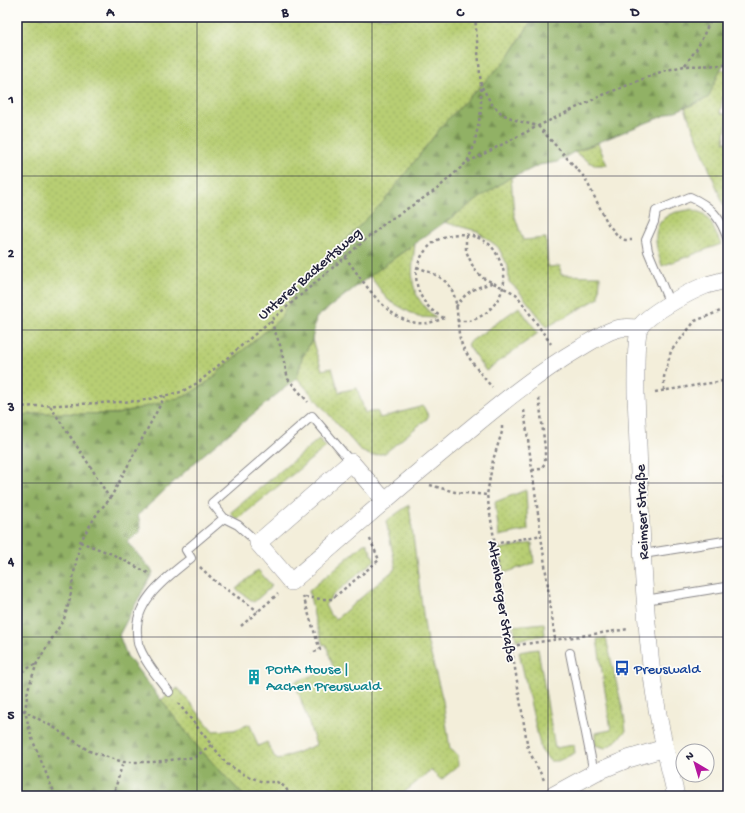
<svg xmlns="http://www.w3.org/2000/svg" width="745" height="813" viewBox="0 0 745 813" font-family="'Gochi Hand',sans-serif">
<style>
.grass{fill:url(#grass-dots);stroke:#6c7857}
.forest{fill:url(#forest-firs);stroke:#5a6a50}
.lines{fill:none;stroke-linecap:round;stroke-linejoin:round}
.service-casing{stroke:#8a888a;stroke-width:10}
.minor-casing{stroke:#8a888a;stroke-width:18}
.path{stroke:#8a888a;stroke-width:2.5;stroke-dasharray:3 3;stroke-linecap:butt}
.service{stroke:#fff;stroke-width:8}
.minor{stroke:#fff;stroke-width:17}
.grid{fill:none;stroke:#22223b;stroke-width:1;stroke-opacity:0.55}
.labels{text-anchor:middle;stroke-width:3.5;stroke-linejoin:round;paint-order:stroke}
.street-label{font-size:15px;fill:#22223b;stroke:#fdfcf7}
.culture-label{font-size:15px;fill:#0d838f;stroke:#fdfcf7;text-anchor:start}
.transit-label{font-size:15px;fill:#164399;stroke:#fdfcf7;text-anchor:start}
.neatline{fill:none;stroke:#22223b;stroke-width:1.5}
.grid-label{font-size:13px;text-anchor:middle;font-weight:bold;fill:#22223b}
</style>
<defs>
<pattern id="grass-dots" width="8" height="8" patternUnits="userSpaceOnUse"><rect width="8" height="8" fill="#b7ce73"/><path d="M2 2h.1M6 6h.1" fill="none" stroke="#9db164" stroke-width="1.8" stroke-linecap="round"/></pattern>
<pattern id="forest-firs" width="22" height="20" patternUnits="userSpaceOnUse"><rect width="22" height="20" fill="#91b165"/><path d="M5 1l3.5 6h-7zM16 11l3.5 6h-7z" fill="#769054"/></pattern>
</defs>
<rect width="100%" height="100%" fill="#fdfcf7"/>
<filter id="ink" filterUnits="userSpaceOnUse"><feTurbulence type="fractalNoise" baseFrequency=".025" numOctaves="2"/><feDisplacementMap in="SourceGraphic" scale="8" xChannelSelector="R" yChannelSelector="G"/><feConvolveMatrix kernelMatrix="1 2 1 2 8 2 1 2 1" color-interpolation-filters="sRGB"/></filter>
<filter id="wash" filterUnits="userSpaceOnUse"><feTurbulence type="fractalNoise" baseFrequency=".012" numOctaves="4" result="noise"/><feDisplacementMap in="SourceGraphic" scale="16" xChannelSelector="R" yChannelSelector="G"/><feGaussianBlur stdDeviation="0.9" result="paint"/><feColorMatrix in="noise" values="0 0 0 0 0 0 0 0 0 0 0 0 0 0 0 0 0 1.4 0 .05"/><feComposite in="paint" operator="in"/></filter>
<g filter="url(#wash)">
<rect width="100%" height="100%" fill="#f3eeda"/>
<g class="grass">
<polygon points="17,17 534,17 508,58 445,122 384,201 299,286 280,319 228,363 208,382 186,396 117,414 39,413 17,416"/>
<polygon points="720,70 728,70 728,94 724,93 720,113 728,115 724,142 728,142 728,216 685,108 708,98"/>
<polygon points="598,143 607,165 594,165 574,152"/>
<polygon points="511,177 514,214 523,240 546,238 548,267 560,266 561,275 600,276 599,298 547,327 518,290 509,282 508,266 498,247 477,231 443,222"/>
<path d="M692,209L704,214L711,223L721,244L662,266C656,247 648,223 673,213C678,211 686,211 692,209Z"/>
<path d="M415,244C411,278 408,294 436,318L418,317L388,300L369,275Z"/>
<polygon points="519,307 538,333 486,371 467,344"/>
<polygon points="312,340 322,370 332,368 339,392 357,388 365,413 377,411 380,418 423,406 429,417 385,453 372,456 361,451 297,378 302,358"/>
<polygon points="319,439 326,447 237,520 230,513"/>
<polygon points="526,490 528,530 499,536 495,502"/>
<polygon points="409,505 426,636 443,701 450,749 458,755 459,765 441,780 431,770 400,796 244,796 197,746 161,700 178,688 213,731 234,730 250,724 258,746 267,742 275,758 278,760 316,745 295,682 333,667 326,644 323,645 315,620 309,591 366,542 375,560 333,595 325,605 330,615 336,619 396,568 386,521"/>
<polygon points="532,543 534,563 504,573 499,549"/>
<polygon points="258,570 272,586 254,602 236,589"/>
<polygon points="544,623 545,635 516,640 514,626"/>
<polygon points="606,638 624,715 626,731 614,743 605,748 595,745 595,733 611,730 597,639"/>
<polygon points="538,649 555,748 574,745 575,753 558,761 550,761 541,750 519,652"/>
</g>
<path class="forest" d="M534,17H728V59L720,70L708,98L574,152L557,162L539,165L523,173L511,177C444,222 378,268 316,318L312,340L302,358L297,378L203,455L138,515L140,523V532L127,542L153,572L119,635L127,656L197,746L244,796H17V416L39,413L117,414L186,396L208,382L228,363L280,319L299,286L384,201L445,122L508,58Z"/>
</g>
<g filter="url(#ink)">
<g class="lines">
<g class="service-casing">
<g id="service">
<path d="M670,304L648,251L646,240L654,222L656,211L690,197C711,206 721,218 728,240"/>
<polyline points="258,543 238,525 224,518 212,503 312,416 351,462"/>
<polyline points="643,554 724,541"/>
<polyline points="645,600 725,587"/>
<polyline points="570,653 594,773"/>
<path d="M169,692C159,678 145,663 139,646C137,643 138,638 137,634C134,600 168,577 191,558L186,550L224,518"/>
</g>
</g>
<g class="minor-casing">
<g id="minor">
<path d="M385,501L351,462L258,543L291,582C344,536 397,489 452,444C493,410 534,375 580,348C592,341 607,330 621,328C627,327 633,328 639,328"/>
<polyline points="552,796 594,773 628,759 665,748"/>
<path d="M676,796C666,753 655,709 651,665C641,575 640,485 636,395C636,384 635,335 640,327C648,314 689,292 704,286C712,283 720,282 728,279"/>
</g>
</g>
<g class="path">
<polyline points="685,65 698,47 712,17"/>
<polyline points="482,87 491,103 502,114 518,121 538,126 585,178 608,224 618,236 625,240 632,240"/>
<polyline points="468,162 538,126 603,95 663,71 684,66 728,65"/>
<polyline points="466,235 466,251 474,269 483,278 516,294 551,344"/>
<path d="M345,257C369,288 396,340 444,318"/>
<path d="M417,267C427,271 439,275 447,283C461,298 455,324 461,342C466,356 482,376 492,387"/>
<path d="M456,307C466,291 475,288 492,283"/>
<path d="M444,318C413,303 406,265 433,243C449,230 475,232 490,245C497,252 500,261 503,269C509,291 491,316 469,321C466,321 461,321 457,321"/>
<polyline points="271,321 280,345 288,379 308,402"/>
<polyline points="664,390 664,377 671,351 695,321 728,308"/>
<polyline points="655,392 723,381 728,404"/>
<polyline points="50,406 92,469 110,499"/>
<polyline points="17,407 140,401 181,392 199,382 385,223 436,190 467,162 474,146 481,111 481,86 475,17"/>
<polyline points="524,410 555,639"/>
<polyline points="502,426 502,432 493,460 487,495 528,749 544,780"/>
<polyline points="532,470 541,469 545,463 545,448 539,398"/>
<polyline points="723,477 728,475"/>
<polyline points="430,485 455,492 487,495"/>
<polyline points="80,542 112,554 150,574"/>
<polyline points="494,544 542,535"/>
<polyline points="200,567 217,583 258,611"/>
<polyline points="303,596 320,650 311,653"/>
<polyline points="305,597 321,599 332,599 379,560 369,537"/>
<polyline points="241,626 278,594"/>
<polyline points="511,646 629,629"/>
<polyline points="17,674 36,664"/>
<polyline points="178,703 227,764 245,775 263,782 277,782 285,787 291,796"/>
<polyline points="17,707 55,728 89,751 123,762 153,762 195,757 211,745"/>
<polyline points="56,796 50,783 31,736 25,711 28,689 37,663 64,619 70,599 73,578 80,542 98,512 110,499 165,396"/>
<polyline points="113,796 123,762"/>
</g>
<use href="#service" class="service"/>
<use href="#minor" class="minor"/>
</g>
</g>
<path class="grid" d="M197,17V796M372,17V796M548,17V796M17,176H728M17,330H728M17,483H728M17,637H728"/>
<defs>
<g id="bus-bare" transform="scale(1.2)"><path d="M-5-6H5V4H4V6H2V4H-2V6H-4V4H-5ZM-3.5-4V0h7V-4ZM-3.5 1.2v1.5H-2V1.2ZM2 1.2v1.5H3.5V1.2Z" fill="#1a4fb4" stroke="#fdfcf7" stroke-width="2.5" paint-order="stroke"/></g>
<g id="building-bare" transform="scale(1.2)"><path d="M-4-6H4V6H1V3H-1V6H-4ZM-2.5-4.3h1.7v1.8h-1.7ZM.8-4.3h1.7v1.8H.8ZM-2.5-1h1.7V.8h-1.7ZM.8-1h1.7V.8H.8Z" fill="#0f9aa8" stroke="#fdfcf7" stroke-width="2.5" paint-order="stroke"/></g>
</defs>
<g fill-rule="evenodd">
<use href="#bus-bare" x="622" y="668"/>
<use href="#building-bare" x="254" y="677"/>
</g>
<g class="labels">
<g class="street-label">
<text transform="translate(309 273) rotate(-41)" y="5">Unterer Backertsweg</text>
<text transform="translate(641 512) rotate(-92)" y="5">Reimser Straße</text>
<text transform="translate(503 601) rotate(81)" y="5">Altenberger Straße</text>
</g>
<g class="culture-label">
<text x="266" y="673">POHA House |<tspan x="266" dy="17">Aachen Preuswald</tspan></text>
</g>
<g class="transit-label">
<text x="634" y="673">Preuswald</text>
</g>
</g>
<rect width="745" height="813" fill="none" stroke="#fdfcf7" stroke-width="44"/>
<g transform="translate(695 763) rotate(322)"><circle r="19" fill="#fdfcf7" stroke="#a5a5ac"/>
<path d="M0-3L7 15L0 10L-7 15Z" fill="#b5179e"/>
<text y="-6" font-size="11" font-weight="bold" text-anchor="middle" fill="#22223b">N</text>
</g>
<rect x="22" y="22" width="701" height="769" class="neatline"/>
<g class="grid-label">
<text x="110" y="16">A</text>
<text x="285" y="16">B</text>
<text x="460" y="16">C</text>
<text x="635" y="16">D</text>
<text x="11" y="103">1</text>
<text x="11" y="257">2</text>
<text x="11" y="411">3</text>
<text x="11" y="565">4</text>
<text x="11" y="719">5</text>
</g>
</svg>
